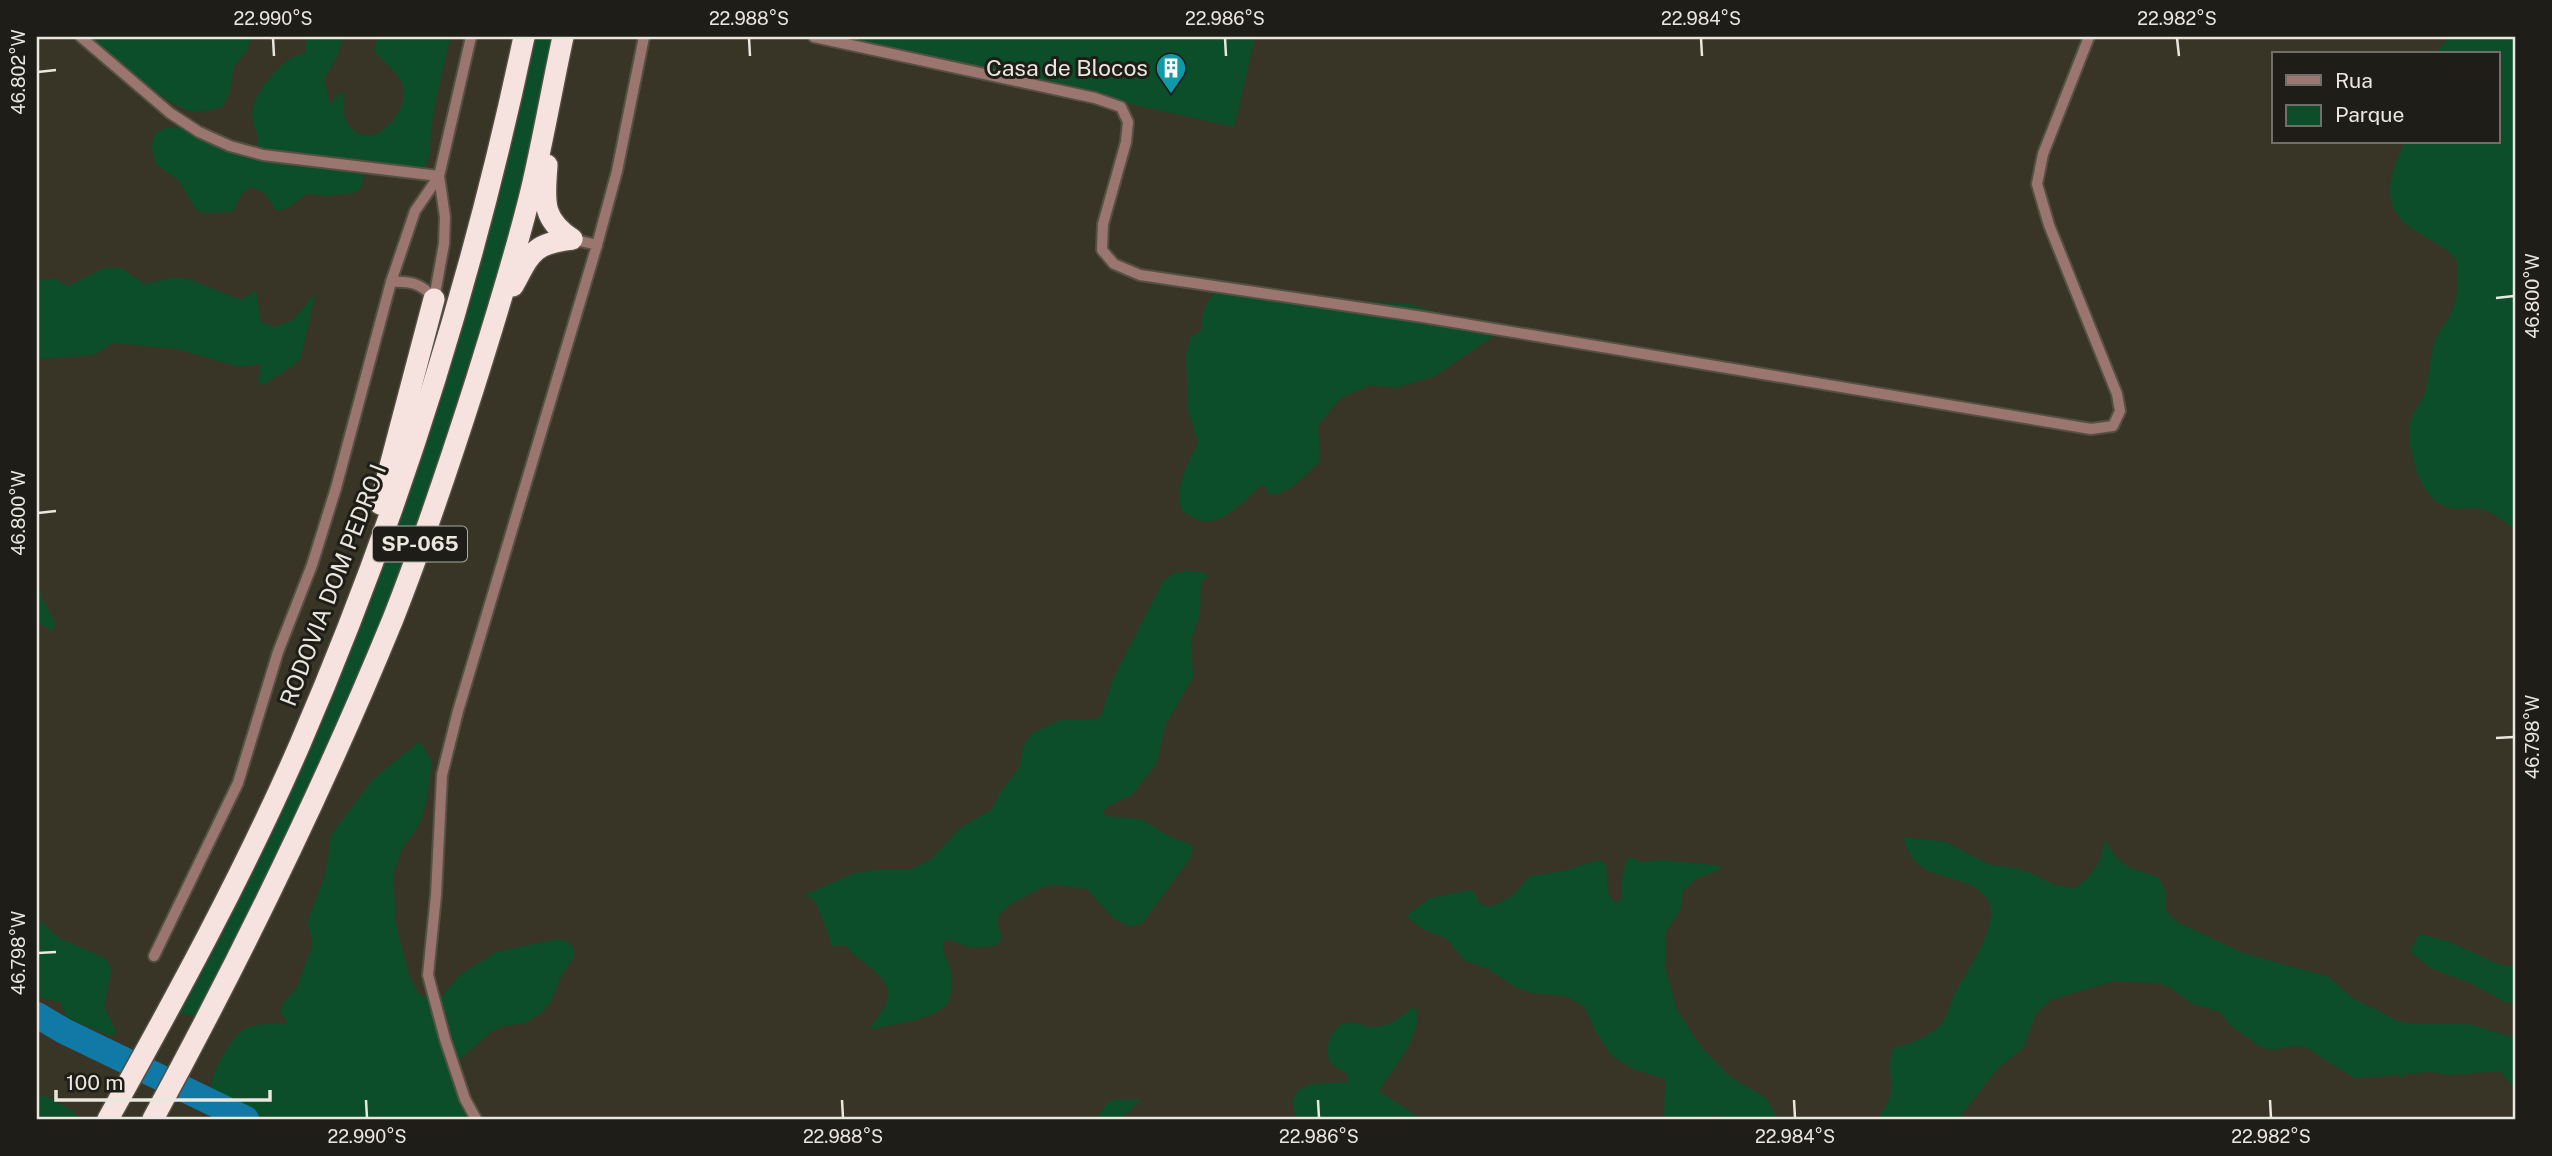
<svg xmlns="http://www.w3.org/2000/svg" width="2552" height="1156" viewBox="0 0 2552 1156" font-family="'Public Sans',sans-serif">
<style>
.green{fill:#0b4e29}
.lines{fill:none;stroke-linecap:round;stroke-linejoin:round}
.river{stroke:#1179a5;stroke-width:26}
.minor-casing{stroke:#545144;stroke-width:14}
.motorway-casing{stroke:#545144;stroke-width:24}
.minor{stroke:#9b756f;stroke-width:10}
.motorway{stroke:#f6e3df;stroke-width:21}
.ticks{fill:none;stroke:#e9e7de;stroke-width:2.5}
.labels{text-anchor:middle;stroke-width:6;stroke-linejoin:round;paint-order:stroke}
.shield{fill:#1e1d17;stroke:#acaaa2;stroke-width:2}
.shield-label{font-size:21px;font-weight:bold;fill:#e9e7de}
.poi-label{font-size:23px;fill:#e9e7de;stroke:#1e1d17;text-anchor:end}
.street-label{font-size:23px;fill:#e9e7de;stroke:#1e1d17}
.neatline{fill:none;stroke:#e9e7de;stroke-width:2.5}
.ticks-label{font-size:18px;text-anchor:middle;fill:#e9e7de}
</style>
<rect width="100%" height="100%" fill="#383527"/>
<g class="green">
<path d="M91,37H252L246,52L234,66L229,94L222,107C210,110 197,114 184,109C157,98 115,56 91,37Z"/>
<path d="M307,37H343L337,56L324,79L330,104L343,91C344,102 342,119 351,128C374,153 416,108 400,79C394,69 382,60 374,51L378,38L450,37L433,114L429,156L425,167L408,176L365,173L360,189L353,193L329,196L307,194L286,209L277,211L264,193L251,187L241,194L233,212L203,213L196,209L179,181L156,164L151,147L155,133C160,131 166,127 171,127C204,126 217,165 255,150C262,136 252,127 252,113C252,95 273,73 285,62C290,58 298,55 305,52Z"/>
<path d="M533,37H552C541,90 530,144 517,197C503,256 484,316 465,374C436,467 406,558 370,649C320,774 259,897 196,1016L177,1013L226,919L459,329L499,193Z"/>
<polygon points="828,37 1255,37 1234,127"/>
<path d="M2449,37H2515V529C2506,523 2494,513 2483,509C2468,505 2453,514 2437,502C2418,489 2404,441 2411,419C2414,409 2423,401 2425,391C2430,375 2429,358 2434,343C2438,331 2448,322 2452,310C2457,299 2458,280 2458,268C2457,238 2386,237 2390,187C2391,171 2398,157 2405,142H2498V54H2435Z"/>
<polygon points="104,268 121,268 144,284 171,278 186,278 241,300 256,291 261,322 275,327 293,320 315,293 301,357 295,364 263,385 258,381 261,364 239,367 177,349 113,343 94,355 37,359 37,281 54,278 68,286"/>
<path d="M1230,284L1279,289L1324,299L1410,304L1499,332L1435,376L1395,388L1370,385L1341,398L1318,425L1320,461C1306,474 1289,496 1268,494L1266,486L1262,485C1247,497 1224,525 1203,521C1196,520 1188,514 1182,511C1173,486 1188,465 1198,442L1188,411L1186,355L1190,338L1202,329C1201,307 1210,292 1230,284Z"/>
<path d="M1188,571L1203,572L1208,577L1201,581L1200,614L1191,641L1193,677L1165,726L1156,764L1133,794L1108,806L1103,812L1105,816L1141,819L1167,835L1193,846L1191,857L1143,922L1132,927L1114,919L1087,889L1055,885L1045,886L1011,904L1000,913L997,923L1002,938L998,945L971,948L950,940L943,941C941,953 950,962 951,973C951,982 953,998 946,1005C931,1021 890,1024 868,1030C889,1003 900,990 867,965C859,958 853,956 847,946H832C831,941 816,901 813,899C812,898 804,896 802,896L852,874L872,870H910L931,859L960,828L991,810L1000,793L1019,768L1023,747L1032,733L1060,720H1092L1101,716L1112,681L1163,581L1174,573Z"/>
<polygon points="37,577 42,597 55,624 52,631 37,622"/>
<path d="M420,741L432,762L426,803L419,825L403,847L393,874L396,925L409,975L419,995L440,998L460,975L496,952L557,939L569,942L574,949V957L561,976L551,1001L542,1012L526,1023L504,1026L492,1031L458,1061C458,1084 470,1101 481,1119H261L211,1090C209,1077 229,1041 240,1032C252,1022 274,1024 288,1023L280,1011L284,1002L296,989L311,949L312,938L307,922L325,875L331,835L372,780Z"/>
<path d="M1903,837L1946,842L1990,865L2011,867L2033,874L2055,885L2076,888C2092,874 2105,861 2103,838C2121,867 2126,867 2158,877L2166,893L2165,911L2179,923L2243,953L2329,977L2351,997L2398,1021L2410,1024H2469L2515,1038V1089L2500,1071L2452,1075L2430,1072L2407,1074L2399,1078V1075L2354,1078L2305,1047L2294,1046L2271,1050L2261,1047L2232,1027L2220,1012L2191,1003L2171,988L2156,983L2114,981L2050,1000L2036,1014L2023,1048L1998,1068L1958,1119H1877C1902,1087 1885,1082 1892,1049C1909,1043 1927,1039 1940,1025C1948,1017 1950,1001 1956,991C1967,970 2004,920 1986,897C1966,873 1926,881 1912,857C1908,851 1906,844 1903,837Z"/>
<polygon points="1629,857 1641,862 1666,860 1721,866 1719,870 1696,879 1683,891 1680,911 1665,933 1665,967 1677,1010 1702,1048 1730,1077 1766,1098 1778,1119 1727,1119 1713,1115 1706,1119 1664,1119 1665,1079 1633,1069 1612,1056 1596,1032 1584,1006 1565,996 1531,993 1515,987 1488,969 1464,960 1447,939 1421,928 1406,916 1430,898 1469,890 1474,892 1480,904 1491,907 1512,896 1530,876 1563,871 1594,861 1601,861 1606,865 1608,894 1616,904 1621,899 1623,869"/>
<polygon points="37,918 59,938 107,959 111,970 104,1007 117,1033 110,1036 67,1018 61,1003 37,996"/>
<polygon points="2419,934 2447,941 2500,965 2515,966 2515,1004 2505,1002 2470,983 2430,968 2410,951"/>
<path d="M1411,1008L1417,1010C1421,1038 1393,1068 1379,1091L1421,1119H1297L1292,1102L1297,1091L1310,1084L1348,1082L1347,1074C1343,1071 1337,1068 1333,1065C1321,1053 1330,1028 1345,1023C1354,1020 1362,1026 1372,1027C1385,1028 1403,1017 1411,1008Z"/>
<polygon points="46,1096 71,1110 80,1119 37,1119 37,1097"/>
<polygon points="1117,1099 1141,1099 1123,1117 1126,1119 1096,1119 1108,1102"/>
</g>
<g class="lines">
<polyline class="river" points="37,1015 64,1031 246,1119"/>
<g class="minor-casing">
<g id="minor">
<polyline points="81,37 170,113 199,132 230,146 263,155 439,176"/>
<polyline points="814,37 1095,98 1121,107 1128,122 1126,142 1103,224 1102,250 1114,264 1140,275 1423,317 2091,429 2113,426 2120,411 2117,394 2049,225 2037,184 2043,154 2089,37"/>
<polyline points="597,245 617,171 644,37"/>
<path d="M391,282C410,281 422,283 434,299"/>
<polyline points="434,299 444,244 445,217 439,176 471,37"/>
<polyline points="154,956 238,783 278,652 312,565 336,488 391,282 415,211 439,176"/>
<polyline points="476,1119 465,1099 445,1039 428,975 436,895 442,775 458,711 597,245 572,239"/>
</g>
</g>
<g class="motorway-casing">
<g id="motorway">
<path d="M547,165C545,199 540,218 572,239"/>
<path d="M513,286C531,253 532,244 572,239"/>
<polyline points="380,504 434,299"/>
<path d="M108,1119C176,997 244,873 300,744C398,517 473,279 524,37"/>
<path d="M153,1119C241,957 323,790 393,619C423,543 449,465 474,387C494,323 515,257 531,191C543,140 552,88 563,37"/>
</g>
</g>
<use href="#minor" class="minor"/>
<use href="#motorway" class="motorway"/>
</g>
<path class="ticks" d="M273,38L274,56M749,38L750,56M1225,38L1226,56M1701,38L1702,56M2177,38L2179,56M38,72L56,70M2496,298L2514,296M38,513L56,511M2496,738L2514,737M38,953L56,952M366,1100L367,1118M842,1100L843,1118M1318,1100L1319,1118M1794,1100L1795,1118M2270,1100L2271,1118"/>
<defs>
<g id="building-pin" transform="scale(1.575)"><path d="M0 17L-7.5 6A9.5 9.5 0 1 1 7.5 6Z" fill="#0f9aa8" stroke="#1e1d17"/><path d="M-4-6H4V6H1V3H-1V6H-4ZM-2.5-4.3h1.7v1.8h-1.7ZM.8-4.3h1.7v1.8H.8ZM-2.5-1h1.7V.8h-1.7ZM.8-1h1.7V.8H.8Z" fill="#fff"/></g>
</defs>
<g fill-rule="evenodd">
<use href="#building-pin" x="1171" y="68"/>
</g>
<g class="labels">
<rect class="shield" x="373" y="526.5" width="94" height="35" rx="5"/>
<g class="shield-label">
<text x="420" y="551">SP-065</text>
</g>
<g class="poi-label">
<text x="1148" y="76">Casa de Blocos</text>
</g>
<g class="street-label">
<text transform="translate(333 585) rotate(-69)" y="8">RODOVIA DOM PEDRO I</text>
</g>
</g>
<rect width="2552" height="1156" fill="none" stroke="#1e1d17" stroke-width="77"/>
<rect x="2272" y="52" width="228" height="91" fill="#1e1d17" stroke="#6f6e67" stroke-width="2"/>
<rect x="2286" y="75" width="35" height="10" fill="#9b756f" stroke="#6f6e67" stroke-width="2"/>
<text x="2335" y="88" font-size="21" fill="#e9e7de">Rua</text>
<rect x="2286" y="105" width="35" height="21" fill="#0b4e29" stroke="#6f6e67" stroke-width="2"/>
<text x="2335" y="122" font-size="21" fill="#e9e7de">Parque</text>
<path d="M56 1090v10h214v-10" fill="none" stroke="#e9e7de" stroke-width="3.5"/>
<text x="66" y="1090" font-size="21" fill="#e9e7de" stroke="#1e1d17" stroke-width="5" paint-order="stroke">100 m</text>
<rect x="38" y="38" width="2476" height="1080" class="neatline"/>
<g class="ticks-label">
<text x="273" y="25">22.990°S</text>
<text x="749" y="25">22.988°S</text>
<text x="1225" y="25">22.986°S</text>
<text x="1701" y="25">22.984°S</text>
<text x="2177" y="25">22.982°S</text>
<text transform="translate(19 72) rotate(-90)" y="6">46.802°W</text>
<text transform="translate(2533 296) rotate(-90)" y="6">46.800°W</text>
<text transform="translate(19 513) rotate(-90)" y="6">46.800°W</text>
<text transform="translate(2533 737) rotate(-90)" y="6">46.798°W</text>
<text transform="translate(19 953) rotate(-90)" y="6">46.798°W</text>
<text x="367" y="1143">22.990°S</text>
<text x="843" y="1143">22.988°S</text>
<text x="1319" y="1143">22.986°S</text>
<text x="1795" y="1143">22.984°S</text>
<text x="2271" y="1143">22.982°S</text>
</g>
</svg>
